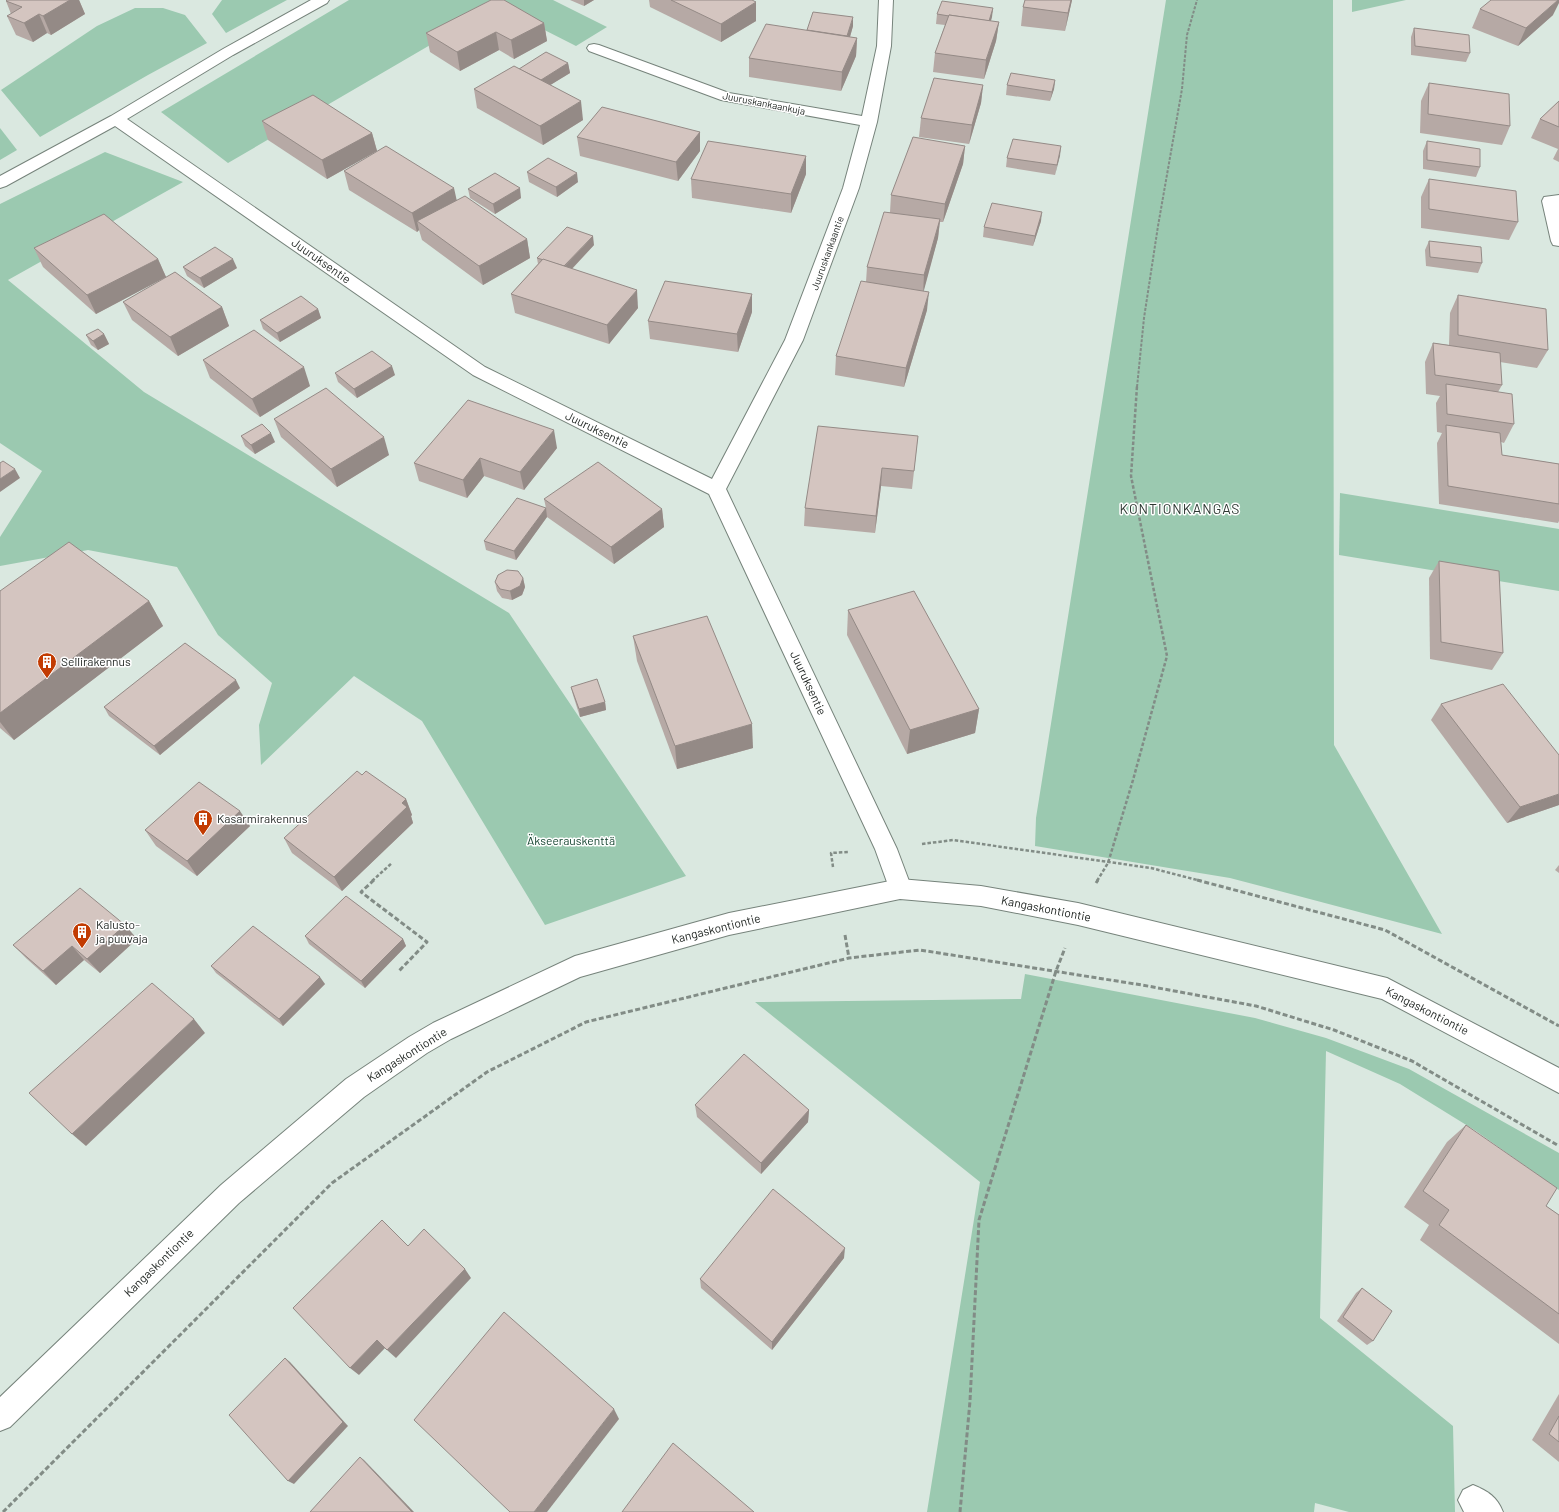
<svg xmlns="http://www.w3.org/2000/svg" width="1559" height="1512" viewBox="0 0 1559 1512" font-family="Barlow,sans-serif">
<style>
.green{fill:#9bc9b0}
.lines{fill:none;stroke-linecap:round;stroke-linejoin:round}
.minor-casing{stroke:#76837b;stroke-width:2}
.tertiary-casing{stroke:#76837b;stroke-width:2}
.path-far2{stroke:#828c86;stroke-width:2;stroke-dasharray:3 1.5;stroke-linecap:butt}
.path-far1{stroke:#828c86;stroke-width:2.5;stroke-dasharray:3.5 2;stroke-linecap:butt}
.path{stroke:#828c86;stroke-width:3;stroke-dasharray:5 2.5;stroke-linecap:butt}
.minor{fill:#fff;fill-rule:evenodd}
.tertiary{fill:#fff;fill-rule:evenodd}
.wall{fill:#b6a9a5}
.shaded-wall{fill:#948a86}
.building{fill:#d4c5c0;stroke:#948a86}
.labels{text-anchor:middle;stroke-width:3;stroke-linejoin:round;paint-order:stroke}
.far-street-label{font-size:10px;fill:#242926;stroke:#fff}
.street-label{font-size:12px;fill:#242926;stroke:#fff}
.poi-label{font-size:12px;fill:#242926;stroke:#fff;text-anchor:start}
.park-label{font-size:12px;fill:#0d3e29;stroke:#fff}
.quarter-label{font-size:14px;letter-spacing:1px;fill:#2d3832;stroke:#fff}
</style>
<rect width="100%" height="100%" fill="#dae8e0"/>
<g class="green">
<polygon points="222,0 287,0 226,33 212,14"/>
<polygon points="349,0 553,0 607,27 576,46 497,6 228,163 161,112"/>
<polygon points="1166,0 1333,0 1334,745 1442,934 1230,878 1035,846 1036,818"/>
<polygon points="1352,0 1406,0 1352,12"/>
<polygon points="135,8 163,8 185,15 207,43 148,75 40,137 1,90 97,26"/>
<polygon points="0,128 17,150 0,160"/>
<polygon points="105,152 183,182 8,280 144,392 509,613 686,876 545,925 422,721 354,676 261,765 259,725 272,683 218,635 177,567 88,550 0,566 0,537 42,471 0,443 0,204"/>
<polygon points="1340,493 1559,529 1559,591 1339,555"/>
<polygon points="1025,974 1255,1018 1326,1038 1409,1069 1559,1153 1559,1190 1476,1131 1400,1084 1326,1051 1320,1318 1453,1426 1455,1512 1349,1512 1315,1503 1314,1512 927,1512 980,1182 755,1002 1021,999"/>
</g>
<g class="lines">
<g class="minor-casing">
<g id="minor">
<polygon points="311,0 329,0 327,3 233,55 127,119 485,367 712,479 785,340 843,188 860,125 721,100 589,51 587,48 589,45 594,44 599,45 729,93 862,116 877,46 879,0 893,0 891,46 877,122 859,188 803,340 726,489 897,849 912,889 908,896 900,899 892,896 875,849 709,494 473,375 115,126 6,186 0,188 0,176 111,116 223,49"/>
<polygon points="1559,195 1559,246 1553,245 1551,241 1542,201 1544,197"/>
<path d="M1473,1485C1488,1491 1497,1497 1503,1512H1464L1458,1500L1463,1490Z"/>
</g>
</g>
<g class="tertiary-casing">
<polygon id="tertiary" points="900,879 981,886 1078,903 1387,978 1559,1068 1559,1093 1382,999 1078,925 981,906 900,899 729,935 580,977 451,1039 427,1053 364,1097 239,1203 10,1427 0,1431 0,1397 221,1185 346,1079 409,1037 433,1023 575,956 729,913"/>
</g>
<polyline class="path-far2" points="1137,387 1144,318 1158,226 1182,89 1187,35 1197,0"/>
<g class="path-far1">
<polyline points="922,844 953,840 1151,868 1201,881"/>
<polyline points="833,867 831,853 848,852"/>
<polyline points="372,881 392,863"/>
<polyline points="1097,881 1108,863 1133,780 1167,656 1131,476 1137,386"/>
</g>
<g class="path">
<polyline points="374,880 361,892 427,942 398,972"/>
<polyline points="1197,880 1385,930 1559,1026"/>
<polyline points="1096,883 1098,880"/>
<polyline points="845,935 849,958"/>
<polyline points="3,1512 332,1183 487,1072 586,1022 849,958 920,950 1142,985 1256,1006 1334,1030 1412,1061 1559,1146"/>
<polyline points="960,1512 970,1401 979,1220 1056,971 1065,948"/>
</g>
<use href="#minor" class="minor"/>
<use href="#tertiary" class="tertiary"/>
</g>
<g class="wall">
<polygon points="7,0 79,0 85,14 51,35 47,33 33,42 16,35 7,16 11,14 6,1"/>
<polygon points="570,0 594,0 584,6"/>
<polygon points="649,0 752,0 756,21 721,42 650,7"/>
<polygon points="1025,0 1072,0 1065,31 1021,26 1023,7"/>
<polygon points="993,8 991,21 999,22 996,41 984,79 933,72 935,53 945,25 936,24 937,14"/>
<polygon points="1480,9 1553,15 1518,46 1472,28"/>
<polygon points="544,23 547,41 514,59 499,50 460,71 430,52 426,33"/>
<polygon points="853,26 850,37 857,38 856,56 841,91 749,77 749,58 807,30"/>
<polygon points="1414,28 1470,53 1466,62 1411,55 1411,37"/>
<polygon points="568,63 570,73 550,85 583,120 543,145 477,108 474,89 519,69"/>
<polygon points="1055,80 1054,89 1050,101 1006,95 1007,85"/>
<polygon points="1429,83 1510,126 1502,145 1420,133 1421,101"/>
<polygon points="983,85 981,103 969,144 919,137 921,118"/>
<polygon points="1559,101 1559,162 1553,159 1558,149 1531,138 1540,119"/>
<polygon points="262,121 372,133 377,151 327,179 268,140"/>
<polygon points="700,132 700,151 678,181 580,156 577,137"/>
<polygon points="1427,141 1480,167 1476,177 1423,169 1423,151"/>
<polygon points="965,146 963,164 943,222 940,222 938,238 923,291 927,310 904,387 835,375 836,356 866,282 867,267 890,212 891,195"/>
<polygon points="1061,146 1055,175 1006,167 1007,158"/>
<polygon points="344,171 457,200 527,239 530,258 483,285 422,240 419,230 417,232 349,190"/>
<polygon points="527,172 578,182 557,197 529,182"/>
<polygon points="806,174 791,213 692,198 691,179"/>
<polygon points="1429,179 1518,222 1509,240 1421,228 1421,197"/>
<polygon points="468,189 521,198 495,214 470,198"/>
<polygon points="1041,221 1033,246 983,237 984,227"/>
<polygon points="1429,241 1482,263 1478,273 1426,266 1425,250"/>
<polygon points="594,245 572,269 638,308 609,344 515,313 511,294 538,264 537,258"/>
<polygon points="34,248 158,259 166,277 96,314 43,267"/>
<polygon points="183,267 237,268 204,288 187,276"/>
<polygon points="752,294 752,312 738,352 650,339 648,321"/>
<polygon points="1458,295 1548,350 1537,368 1500,362 1502,385 1498,392 1514,424 1504,443 1501,442 1502,455 1559,464 1559,521 1558,523 1439,504 1437,443 1442,433 1437,432 1436,403 1440,396 1426,394 1425,362 1433,343 1449,345 1450,313"/>
<polygon points="123,302 222,307 229,326 178,356 132,320"/>
<polygon points="318,309 321,318 280,342 263,329 260,320"/>
<polygon points="104,334 109,344 98,350 91,345 86,335"/>
<polygon points="203,360 310,386 260,417 210,378"/>
<polygon points="335,373 395,375 357,398 338,382"/>
<polygon points="274,419 389,455 337,487 281,437"/>
<polygon points="241,436 275,442 255,454 245,446"/>
<polygon points="918,436 912,489 881,486 875,533 804,526 805,508"/>
<polygon points="557,448 524,490 484,476 467,498 419,481 414,463"/>
<polygon points="544,499 662,509 664,527 614,564 547,517 516,560 486,550 484,541 546,508"/>
<polygon points="1439,561 1503,653 1492,670 1430,659 1429,578"/>
<polygon points="523,578 525,587 522,595 512,600 502,598 497,591 495,582"/>
<polygon points="0,591 149,601 163,626 14,740 0,728"/>
<polygon points="848,610 979,709 975,733 907,754 847,635"/>
<polygon points="633,636 753,748 677,769 637,661"/>
<polygon points="571,687 605,702 606,710 580,717 573,695"/>
<polygon points="240,688 160,755 109,716 104,707"/>
<polygon points="1441,704 1559,805 1507,823 1431,720"/>
<polygon points="362,775 406,799 412,815 411,816 413,823 342,891 292,853 284,838"/>
<polygon points="250,826 197,876 156,846 145,830"/>
<polygon points="1559,865 1559,873 1555,870"/>
<polygon points="125,925 137,939 100,973 84,960 56,985 27,959 13,945"/>
<polygon points="305,936 403,939 406,946 365,988 309,944"/>
<polygon points="211,966 325,984 283,1026 216,973"/>
<polygon points="695,1105 809,1110 808,1122 761,1174 697,1117"/>
<polygon points="1466,1125 1546,1206 1559,1215 1559,1344 1420,1240 1429,1225 1404,1207 1447,1142"/>
<polygon points="844,1258 772,1350 701,1288 700,1279"/>
<polygon points="1362,1288 1373,1341 1367,1345 1337,1321 1356,1293"/>
<polygon points="1559,1394 1559,1462 1532,1440"/>
</g>
<g class="shaded-wall">
<polygon points="70,0 79,0 85,14 51,35 43,16"/>
<polygon points="584,0 594,0 584,6"/>
<polygon points="1071,0 1072,0 1065,31 1068,13"/>
<polygon points="1558,0 1559,0 1559,3 1553,15 1518,46 1526,28"/>
<polygon points="756,2 756,21 721,42 721,24"/>
<polygon points="993,8 992,17 988,30 989,21"/>
<polygon points="39,14 47,33 33,42 24,23"/>
<polygon points="853,17 853,26 847,47 847,37"/>
<polygon points="999,22 996,41 984,79 986,60"/>
<polygon points="544,23 547,41 514,59 511,40"/>
<polygon points="496,32 499,50 460,71 457,52"/>
<polygon points="857,38 856,56 841,91 842,72"/>
<polygon points="568,63 570,73 539,92 538,82"/>
<polygon points="1055,80 1054,89 1050,101 1052,92"/>
<polygon points="983,85 981,103 969,144 972,125"/>
<polygon points="581,101 583,120 543,145 540,126"/>
<polygon points="700,132 700,151 678,181 676,162"/>
<polygon points="372,133 377,151 327,179 322,160"/>
<polygon points="965,146 963,164 943,222 945,204"/>
<polygon points="1061,146 1060,156 1055,175 1057,165"/>
<polygon points="806,156 806,174 791,213 791,194"/>
<polygon points="577,173 578,182 557,197 556,187"/>
<polygon points="454,188 458,206 417,221 419,230 417,232 412,213"/>
<polygon points="520,188 521,198 495,214 493,204"/>
<polygon points="1042,212 1041,221 1033,246 1035,236"/>
<polygon points="940,219 938,238 923,294 924,275"/>
<polygon points="593,236 594,245 565,276 564,267"/>
<polygon points="527,239 530,258 483,285 479,266"/>
<polygon points="158,259 166,277 96,314 87,295"/>
<polygon points="233,259 237,268 204,288 200,278"/>
<polygon points="637,290 638,308 609,344 607,325"/>
<polygon points="929,292 927,310 904,387 906,368"/>
<polygon points="752,294 752,312 738,352 737,334"/>
<polygon points="222,307 229,326 178,356 170,337"/>
<polygon points="318,309 321,318 280,342 277,333"/>
<polygon points="104,334 109,344 98,350 93,341"/>
<polygon points="392,366 395,375 357,398 354,389"/>
<polygon points="304,367 310,386 260,417 252,399"/>
<polygon points="554,430 557,448 524,490 520,472"/>
<polygon points="271,433 275,442 255,454 251,445"/>
<polygon points="384,437 389,455 337,487 331,469"/>
<polygon points="480,458 484,476 467,498 463,480"/>
<polygon points="882,468 881,486 875,533 876,516"/>
<polygon points="15,469 20,478 0,492 0,479"/>
<polygon points="546,508 547,517 516,560 514,551"/>
<polygon points="662,509 664,527 614,564 611,547"/>
<polygon points="523,578 525,587 522,595 512,600 510,591"/>
<polygon points="149,601 163,626 14,740 0,722 0,713"/>
<polygon points="236,680 240,688 160,755 154,746"/>
<polygon points="605,702 606,710 580,717 579,709"/>
<polygon points="979,709 975,733 907,754 910,730"/>
<polygon points="752,724 753,748 677,769 675,746"/>
<polygon points="1559,794 1559,805 1507,823 1520,807"/>
<polygon points="406,799 412,815 411,816 413,823 342,891 334,877"/>
<polygon points="240,811 250,826 197,876 187,861"/>
<polygon points="125,925 137,939 100,973 87,959"/>
<polygon points="403,939 406,946 365,988 361,981"/>
<polygon points="72,946 84,960 56,985 43,971"/>
<polygon points="320,977 325,984 283,1026 279,1019"/>
<polygon points="194,1019 205,1033 86,1146 72,1134"/>
<polygon points="809,1110 808,1122 761,1174 761,1163"/>
<polygon points="845,1248 844,1258 772,1350 772,1342"/>
<polygon points="465,1269 471,1278 396,1358 387,1350"/>
<polygon points="377,1340 385,1348 359,1375 350,1368"/>
<polygon points="285,1358 290,1362 348,1426 294,1484 288,1481"/>
<polygon points="614,1409 619,1419 547,1512 534,1512"/>
<polygon points="360,1457 364,1460 414,1512 412,1512"/>
</g>
<g class="building">
<polygon points="7,0 70,0 43,16 39,14 24,23 7,16 22,7 6,1"/>
<polygon points="491,0 504,0 544,23 511,40 496,32 457,52 426,33"/>
<polygon points="671,0 752,0 756,2 721,24"/>
<polygon points="1025,0 1071,0 1068,13 1023,7"/>
<polygon points="1491,0 1558,0 1526,28 1480,9"/>
<polygon points="942,1 993,8 989,21 949,15 949,16 937,14"/>
<polygon points="813,12 853,17 847,36 807,30"/>
<polygon points="949,15 999,22 986,60 935,53"/>
<polygon points="766,24 857,38 842,72 749,58"/>
<polygon points="1414,28 1469,35 1470,53 1415,46"/>
<polygon points="546,52 568,63 541,80 519,69"/>
<polygon points="514,66 581,101 540,126 474,89"/>
<polygon points="1011,73 1055,80 1052,92 1007,85"/>
<polygon points="934,78 983,85 972,125 921,118"/>
<polygon points="1429,83 1509,94 1510,126 1428,114"/>
<polygon points="313,95 372,133 322,160 262,121"/>
<polygon points="1559,101 1559,127 1540,119"/>
<polygon points="602,107 700,132 676,162 577,137"/>
<polygon points="913,137 965,146 945,204 891,195"/>
<polygon points="1013,139 1061,146 1057,165 1007,158"/>
<polygon points="708,141 806,156 791,194 691,179"/>
<polygon points="1427,141 1480,149 1480,167 1427,160"/>
<polygon points="386,146 454,188 412,213 344,171"/>
<polygon points="548,158 577,173 556,187 527,172"/>
<polygon points="495,173 520,188 493,204 468,189"/>
<polygon points="1429,179 1516,191 1518,222 1429,209"/>
<polygon points="465,196 527,239 479,266 417,221"/>
<polygon points="992,203 1042,212 1035,236 984,227"/>
<polygon points="884,212 940,219 924,275 867,267"/>
<polygon points="104,214 158,259 87,295 34,248"/>
<polygon points="567,227 593,236 564,266 537,258"/>
<polygon points="1429,241 1481,247 1482,263 1430,257"/>
<polygon points="215,247 233,259 200,278 183,267"/>
<polygon points="543,259 637,290 607,325 511,294"/>
<polygon points="175,272 222,307 170,337 123,302"/>
<polygon points="665,281 752,294 737,334 648,321"/>
<polygon points="861,281 929,292 906,368 836,356"/>
<polygon points="1458,295 1546,309 1548,350 1458,335"/>
<polygon points="301,296 318,309 277,333 260,320"/>
<polygon points="98,329 104,334 93,341 86,335"/>
<polygon points="254,330 304,367 252,399 203,360"/>
<polygon points="1433,343 1500,353 1502,385 1435,375"/>
<polygon points="372,351 392,366 354,389 335,373"/>
<polygon points="1446,384 1512,394 1514,424 1447,414"/>
<polygon points="326,388 384,437 331,469 274,419"/>
<polygon points="468,400 554,430 520,472 480,458 463,480 414,463"/>
<polygon points="262,424 271,433 251,445 241,436"/>
<polygon points="1446,425 1500,433 1502,455 1559,464 1559,504 1448,486"/>
<polygon points="818,426 918,436 914,471 882,468 876,516 805,508"/>
<polygon points="3,461 15,469 0,479 0,463"/>
<polygon points="598,462 662,509 611,547 544,499"/>
<polygon points="517,498 546,508 514,551 484,541"/>
<polygon points="69,542 149,601 0,713 0,591"/>
<polygon points="1439,561 1499,571 1503,653 1441,642"/>
<polygon points="507,570 518,571 523,578 520,586 510,591 500,589 495,582 498,575"/>
<polygon points="914,591 979,709 910,730 848,610"/>
<polygon points="707,616 752,724 675,746 633,636"/>
<polygon points="185,643 236,680 154,746 104,707"/>
<polygon points="597,679 605,702 579,709 571,687"/>
<polygon points="1503,684 1559,755 1559,794 1520,807 1441,704"/>
<polygon points="357,771 362,775 366,771 406,799 402,803 407,807 334,877 284,838"/>
<polygon points="199,782 240,811 187,861 145,830"/>
<polygon points="80,888 125,925 87,959 72,946 43,971 13,945"/>
<polygon points="346,896 403,939 361,981 305,936"/>
<polygon points="253,926 320,977 279,1019 211,966"/>
<polygon points="152,983 194,1019 72,1134 29,1093"/>
<polygon points="744,1054 809,1110 761,1163 695,1105"/>
<polygon points="1466,1125 1557,1188 1546,1206 1559,1215 1559,1314 1439,1225 1449,1210 1423,1191"/>
<polygon points="773,1189 845,1248 772,1342 700,1279"/>
<polygon points="382,1220 408,1246 424,1229 465,1269 387,1350 377,1340 350,1368 293,1308"/>
<polygon points="1362,1288 1392,1311 1373,1341 1343,1317"/>
<polygon points="504,1312 614,1409 534,1512 510,1512 414,1420"/>
<polygon points="285,1358 343,1422 288,1481 229,1415"/>
<polygon points="1559,1416 1559,1442 1549,1434"/>
<polygon points="673,1443 754,1512 622,1512"/>
<polygon points="360,1457 412,1512 310,1512"/>
</g>
<defs>
<g id="building-pin" transform="scale(1)"><path d="M0 17L-7.5 6A9.5 9.5 0 1 1 7.5 6Z" fill="#c23b02" stroke="#fff"/><path d="M-4-6H4V6H1V3H-1V6H-4ZM-2.5-4.3h1.7v1.8h-1.7ZM.8-4.3h1.7v1.8H.8ZM-2.5-1h1.7V.8h-1.7ZM.8-1h1.7V.8H.8Z" fill="#fff"/></g>
</defs>
<g fill-rule="evenodd">
<use href="#building-pin" x="47" y="662"/>
<use href="#building-pin" x="203" y="819"/>
<use href="#building-pin" x="82" y="932"/>
</g>
<g class="labels">
<g class="far-street-label">
<text transform="translate(764 103) rotate(11)" y="4">Juuruskankaankuja</text>
<text transform="translate(827 253) rotate(-70)" y="4">Juuruskankaantie</text>
</g>
<g class="street-label">
<text transform="translate(321 261) rotate(35)" y="4">Juuruksentie</text>
<text transform="translate(597 430) rotate(26)" y="4">Juuruksentie</text>
<text transform="translate(808 683) rotate(65)" y="4">Juuruksentie</text>
<text transform="translate(1046 909) rotate(11)" y="4">Kangaskontiontie</text>
<text transform="translate(716 929) rotate(-14)" y="4">Kangaskontiontie</text>
<text transform="translate(1427 1011) rotate(27)" y="4">Kangaskontiontie</text>
<text transform="translate(407 1055) rotate(-32)" y="4">Kangaskontiontie</text>
<text transform="translate(159 1263) rotate(-44)" y="4">Kangaskontiontie</text>
</g>
<g class="poi-label">
<text x="61" y="666">Sellirakennus</text>
<text x="217" y="823">Kasarmirakennus</text>
<text x="96" y="929">Kalusto-<tspan x="96" dy="14">ja puuvaja</tspan></text>
</g>
<g class="park-label">
<text x="571" y="845">Äkseerauskenttä</text>
</g>
<g class="quarter-label">
<text x="1180" y="514">KONTIONKANGAS</text>
</g>
</g>
</svg>
